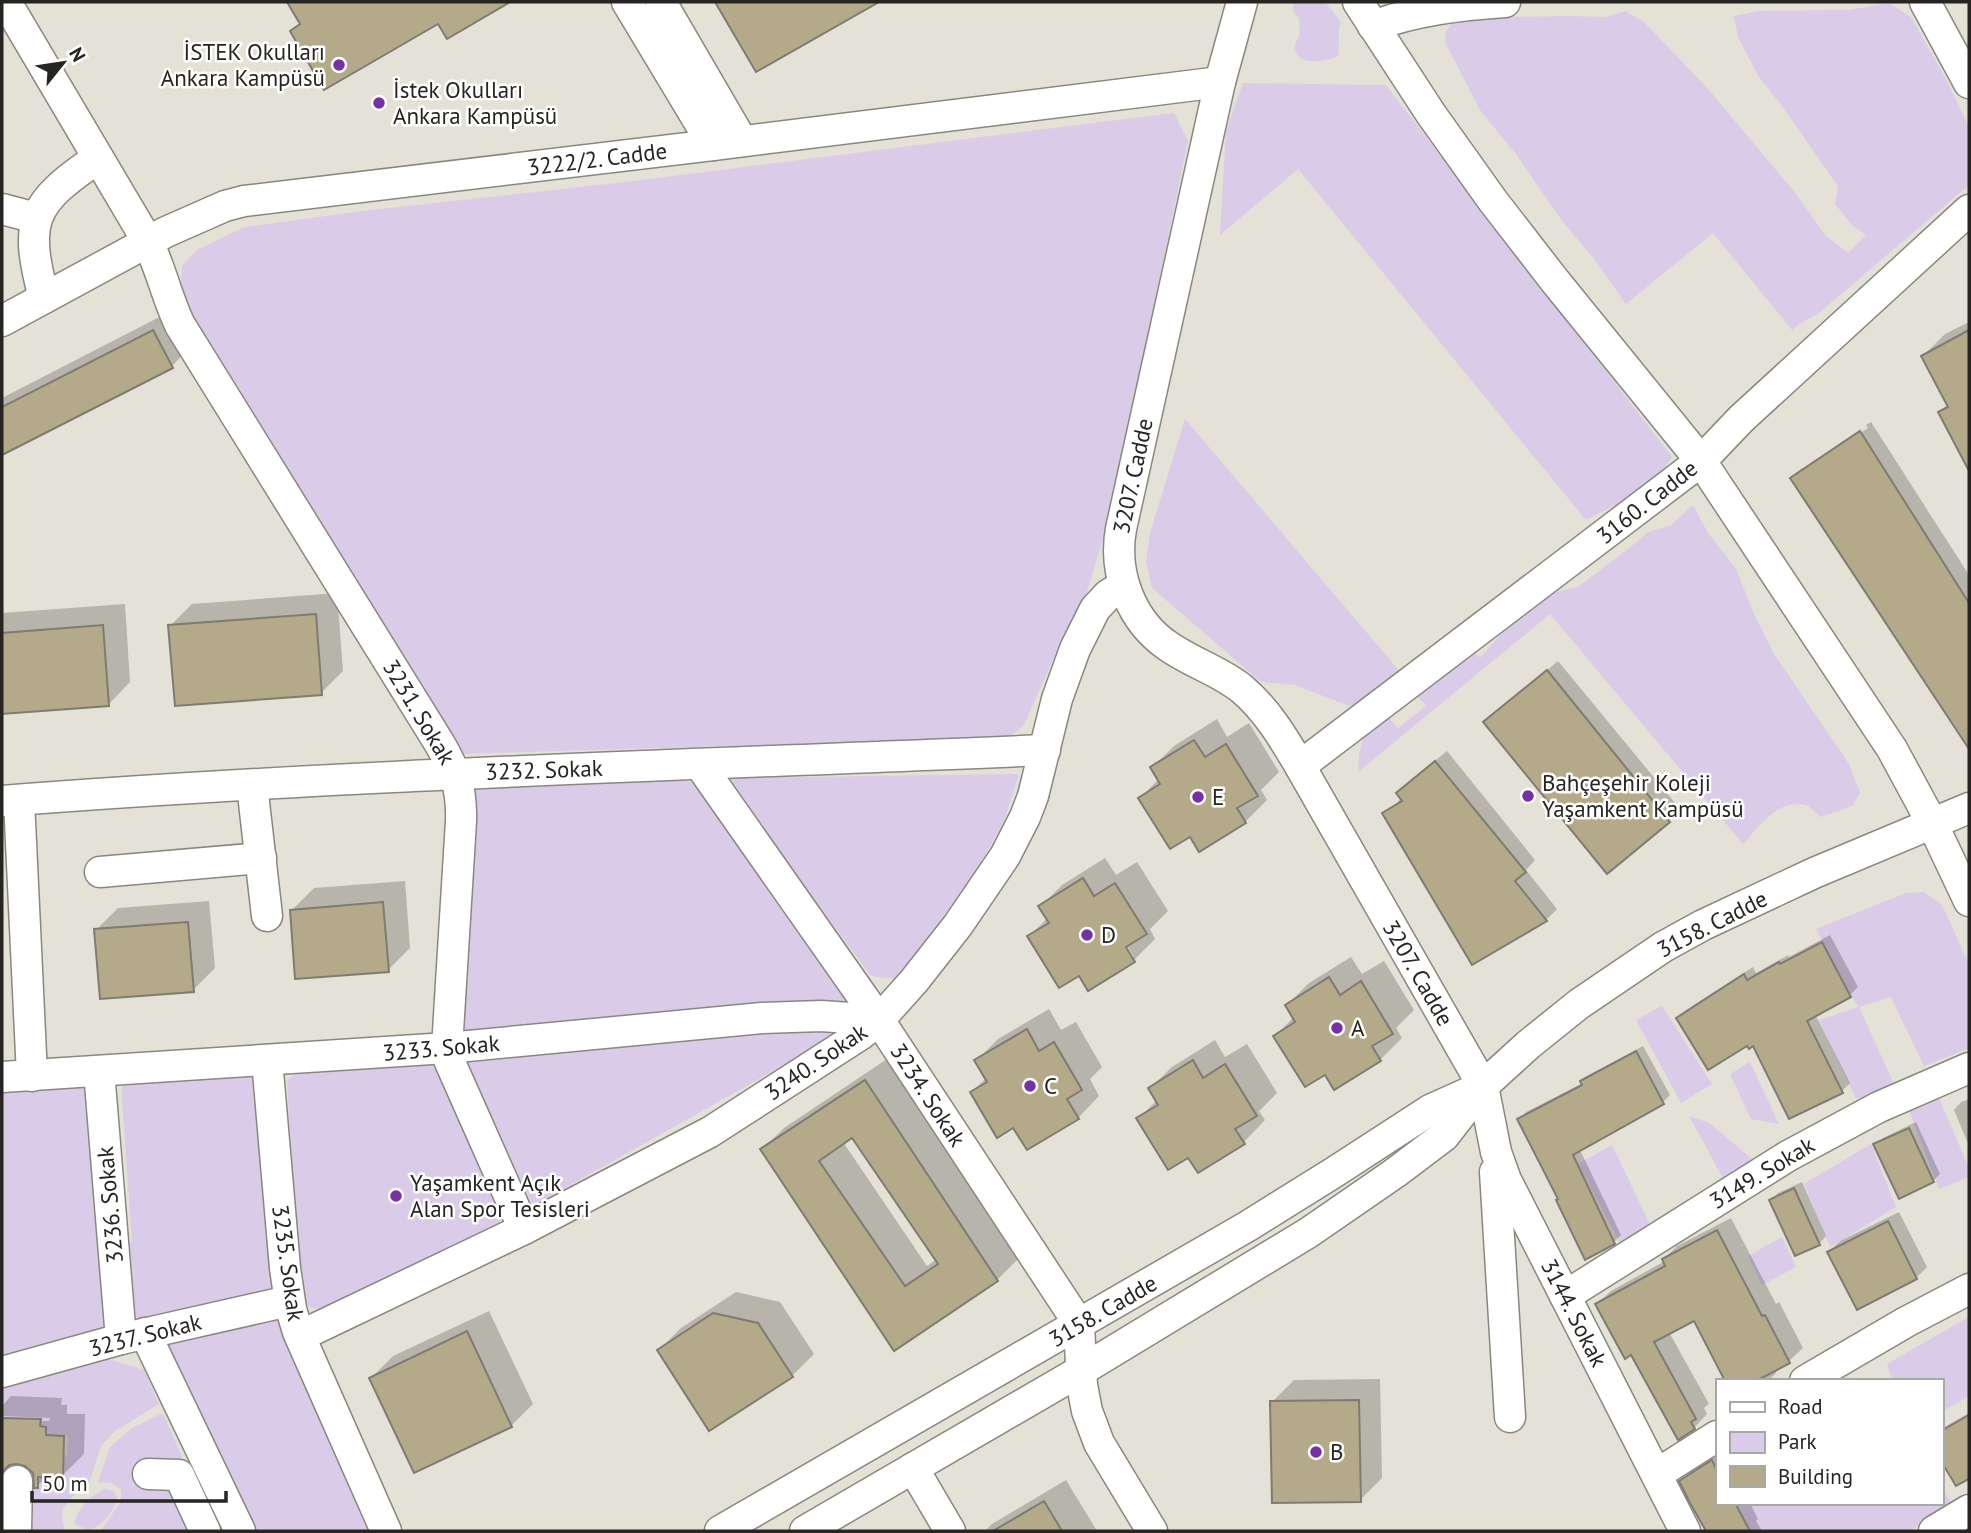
<svg xmlns="http://www.w3.org/2000/svg" width="1971" height="1533" viewBox="0 0 1971 1533" font-family="'PT Sans',sans-serif">
<style>
.green{fill:#dacbe9}
.shadow{fill:#0003;fill-rule:evenodd}
.building{fill:#b4aa8a;stroke:#7e7c72;stroke-width:2;fill-rule:evenodd}
.lines{fill:none;stroke-linecap:round;stroke-linejoin:round}
.minor-casing{stroke:#8a877e;stroke-width:33}
.minor{stroke:#fff;stroke-width:30}
.poi-dot{fill:#7631a5;stroke:#fff;stroke-width:2.5}
.labels{text-anchor:middle;stroke-width:5;stroke-linejoin:round;paint-order:stroke}
.poi-label{font-size:23px;fill:#262521;stroke:#fff;text-anchor:start}
.street-label{font-size:23px;fill:#262521;stroke:#fff}
</style>
<rect width="100%" height="100%" fill="#e4e1d6"/>
<g class="green">
<path d="M1292,2H1325L1341,22C1336,31 1341,43 1338,56C1328,61 1301,66 1296,52C1293,46 1297,41 1299,36C1300,30 1299,24 1299,18L1294,13Z"/>
<polygon points="1889,3 1911,17 1946,79 1969,127 1969,185 1819,313 1802,322 1792,330 1713,233 1626,304 1595,260 1563,222 1515,153 1480,110 1445,42 1446,32 1453,20 1479,12 1517,17 1570,16 1605,17 1626,11 1645,23 1709,90 1797,195 1825,235 1848,253 1866,235 1852,225 1835,204 1838,186 1782,106 1759,77 1738,37 1734,16 1759,11 1849,10"/>
<polygon points="1243,83 1386,85 1672,457 1653,486 1586,520 1298,169 1220,235 1226,131"/>
<polygon points="1174,113 1188,141 1110,516 1086,595 1064,635 1024,725 1008,738 459,754 180,306 182,266 197,250 245,227 363,211 625,182"/>
<polygon points="1185,419 1402,674 1362,702 1349,706 1295,685 1261,682 1152,588 1146,562 1150,533"/>
<path d="M1693,505L1708,533L1736,569L1754,614L1774,654L1849,764L1860,793L1852,806L1821,817C1817,814 1812,808 1808,806C1780,796 1759,826 1743,844L1550,614L1358,772C1360,743 1361,732 1383,711L1398,728L1426,706L1412,690L1469,646L1480,658L1522,609L1538,596L1578,587L1637,542L1648,532L1670,526Z"/>
<polygon points="1019,774 1004,821 973,877 896,979 871,976 728,783 733,778"/>
<polygon points="683,779 696,785 862,1010 848,1029 533,1206 465,1066 467,1056 457,1031 472,785"/>
<polygon points="1924,892 1942,905 1969,964 1969,1048 1924,1066 1891,997 1859,1007 1893,1082 1876,1095 1856,1099 1819,1020 1858,1007 1816,929 1906,893"/>
<polygon points="1662,1006 1712,1084 1681,1103 1636,1020"/>
<polygon points="1750,1062 1779,1124 1751,1119 1730,1074"/>
<polygon points="430,1065 437,1068 508,1220 324,1310 312,1308 306,1305 303,1300 298,1266 287,1081 295,1074"/>
<polygon points="259,1075 273,1290 140,1320 132,1313 126,1244 132,1242 122,1101 122,1083 124,1081"/>
<polygon points="91,1084 111,1324 2,1360 2,1089"/>
<polygon points="1936,1091 1969,1168 1969,1177 1939,1189 1907,1105"/>
<polygon points="1689,1116 1709,1123 1752,1159 1723,1178"/>
<polygon points="1871,1144 1896,1207 1830,1247 1804,1184"/>
<polygon points="1612,1145 1651,1227 1621,1245 1578,1164"/>
<polygon points="1782,1237 1796,1267 1762,1285 1748,1256"/>
<polygon points="278,1316 379,1531 255,1531 167,1349 169,1342"/>
<polygon points="1969,1317 1969,1396 1941,1412 1941,1381 1893,1381 1887,1364"/>
<polygon points="105,1358 144,1370 159,1404 115,1431 101,1446 89,1483 72,1497 63,1509 62,1517 65,1531 24,1531 23,1488 37,1488 38,1477 63,1477 63,1455 67,1455 68,1436 45,1435 46,1427 40,1426 40,1419 2,1418 2,1388"/>
<polygon points="163,1413 183,1459 133,1466 133,1485 146,1487 175,1487 195,1531 101,1531 121,1501 121,1490 112,1483 98,1482 110,1447 132,1428"/>
<polygon points="1941,1485 1952,1504 1910,1531 1750,1531 1735,1503 1941,1503"/>
<path d="M104,1489L113,1491L118,1498C113,1512 103,1525 89,1530L74,1524C77,1508 90,1497 104,1489Z"/>
</g>
<g class="shadow">
<polygon points="289,2 507,2 447,37 438,21 292,31 301,22"/>
<polygon points="717,2 867,2 857,12 756,70"/>
<polygon points="175,309 193,344 172,366 2,453 2,398"/>
<polygon points="1969,322 1969,467 1940,412 1948,404 1923,356 1945,334"/>
<polygon points="1871,422 1969,575 1969,731 1961,734 1792,478 1802,468 1802,472 1868,428 1866,425"/>
<polygon points="337,593 343,671 321,693 170,626 192,604"/>
<polygon points="125,604 130,682 109,704 2,712 2,613"/>
<polygon points="1558,661 1680,809 1669,820 1486,722"/>
<polygon points="1217,719 1227,737 1249,723 1279,772 1261,790 1267,800 1245,822 1191,835 1140,798 1159,779 1152,768 1174,746"/>
<polygon points="1447,751 1535,860 1526,870 1557,909 1546,920 1473,963 1385,813 1402,798 1409,782"/>
<path d="M1105,858L1116,875L1137,862L1168,911L1150,929L1155,939L1134,960L1079,973L1029,936L1048,918L1041,906L1062,885ZM1123,939L1134,957H1130Z"/>
<polygon points="405,881 410,948 388,970 292,910 314,888"/>
<polygon points="209,901 215,968 193,990 96,930 118,908"/>
<polygon points="1830,935 1858,987 1850,995 1815,1014 1850,1083 1842,1091 1754,1044 1678,1018 1686,1010 1753,967 1756,973 1788,955 1789,957"/>
<polygon points="1351,957 1362,974 1384,961 1414,1010 1396,1028 1402,1038 1380,1060 1326,1073 1275,1036 1294,1017 1287,1005 1309,983"/>
<polygon points="1049,1009 1061,1030 1076,1022 1102,1067 1090,1079 1099,1096 1078,1118 1014,1125 972,1092 987,1077 977,1060 998,1039"/>
<polygon points="1215,1040 1225,1057 1247,1044 1277,1093 1259,1111 1265,1120 1244,1142 1189,1155 1139,1118 1157,1100 1150,1088 1172,1067"/>
<polygon points="1643,1046 1670,1095 1663,1102 1602,1135 1580,1150 1621,1235 1614,1242 1586,1258 1560,1198 1519,1120 1526,1112 1583,1083 1589,1075"/>
<path d="M887,1059L1019,1258L997,1280L894,1349L762,1150L784,1128ZM852,1136L937,1259L927,1266L843,1142Z"/>
<polygon points="1969,1099 1969,1146 1954,1110 1961,1102"/>
<polygon points="1916,1122 1940,1174 1933,1181 1876,1145 1883,1138"/>
<polygon points="1802,1182 1826,1236 1819,1244 1771,1200 1778,1193"/>
<polygon points="1899,1212 1927,1267 1916,1278 1829,1252 1840,1241"/>
<polygon points="1731,1218 1776,1304 1779,1302 1803,1348 1789,1361 1774,1369 1776,1373 1768,1381 1727,1381 1695,1319 1669,1332 1709,1404 1704,1408 1707,1414 1694,1428 1632,1353 1597,1304 1611,1291 1665,1261 1664,1259 1677,1246"/>
<polygon points="736,1292 780,1302 814,1354 792,1376 659,1350 681,1328"/>
<polygon points="489,1311 533,1404 511,1426 371,1378 393,1356"/>
<polygon points="1380,1379 1382,1478 1360,1500 1272,1402 1294,1380"/>
<polygon points="11,1396 62,1398 61,1405 67,1405 67,1414 85,1414 84,1454 62,1476 48,1476 37,1486 34,1471 21,1463 2,1482 2,1420 49,1421 50,1418 2,1416 2,1406"/>
<polygon points="1969,1413 1969,1477 1956,1484 1941,1457 1941,1429"/>
<polygon points="1717,1455 1717,1503 1750,1503 1758,1519 1756,1521 1762,1531 1708,1531 1681,1481 1691,1471"/>
<polygon points="1066,1480 1097,1531 985,1531 992,1524"/>
</g>
<g class="building">
<polygon points="287,2 510,2 447,39 438,24 324,90 290,31 300,24"/>
<polygon points="715,2 879,2 756,72"/>
<polygon points="153,330 173,368 2,455 2,407"/>
<polygon points="1969,330 1969,471 1938,412 1948,407 1921,356"/>
<polygon points="1860,431 1969,603 1969,749 1790,478"/>
<polygon points="316,614 322,695 175,706 168,625"/>
<polygon points="103,625 109,706 2,714 2,633"/>
<polygon points="1547,670 1670,822 1607,874 1483,722"/>
<polygon points="1194,740 1205,757 1226,744 1258,796 1237,808 1246,823 1199,852 1190,837 1170,849 1138,798 1160,784 1150,767"/>
<polygon points="1435,761 1526,872 1515,881 1547,921 1472,965 1382,813 1402,801 1396,793"/>
<polygon points="1083,878 1094,896 1115,883 1147,934 1126,947 1135,962 1088,991 1079,976 1059,988 1027,936 1049,923 1038,906"/>
<polygon points="383,902 389,972 295,979 290,910"/>
<polygon points="188,922 194,992 100,999 94,929"/>
<polygon points="1822,942 1851,997 1807,1021 1843,1093 1789,1119 1753,1046 1749,1049 1747,1046 1708,1070 1676,1018 1744,974 1747,980 1779,962 1780,964"/>
<polygon points="1329,977 1340,995 1361,981 1393,1034 1372,1046 1381,1061 1334,1090 1325,1075 1305,1087 1273,1036 1295,1022 1285,1005"/>
<polygon points="1027,1029 1039,1051 1054,1042 1082,1090 1067,1099 1079,1119 1027,1150 1013,1128 997,1138 970,1092 987,1082 974,1060"/>
<polygon points="1636,1051 1664,1104 1573,1155 1615,1244 1585,1260 1556,1200 1558,1199 1517,1119 1582,1085 1580,1081"/>
<polygon points="1193,1060 1203,1078 1225,1064 1257,1116 1235,1129 1245,1144 1198,1173 1188,1158 1168,1170 1136,1118 1158,1105 1148,1088"/>
<path d="M865,1080L998,1281L894,1351L760,1149ZM852,1138L938,1264L905,1286L819,1161Z"/>
<polygon points="1909,1128 1934,1182 1899,1199 1873,1144"/>
<polygon points="1794,1188 1820,1245 1795,1256 1769,1200"/>
<polygon points="1888,1221 1917,1279 1857,1310 1827,1252"/>
<polygon points="1717,1230 1762,1316 1765,1315 1790,1363 1756,1381 1725,1381 1694,1321 1654,1342 1696,1419 1691,1422 1695,1429 1678,1440 1631,1355 1625,1359 1595,1304 1665,1266 1662,1259"/>
<polygon points="713,1313 758,1323 793,1377 709,1431 657,1350"/>
<polygon points="467,1331 512,1427 414,1473 369,1378"/>
<polygon points="1359,1400 1361,1502 1272,1503 1270,1401"/>
<polygon points="1969,1415 1969,1479 1956,1486 1941,1461 1941,1431"/>
<polygon points="2,1418 41,1419 40,1426 46,1427 46,1435 64,1436 63,1478 38,1477 38,1488 34,1488 33,1473 25,1466 17,1464 9,1465 2,1473"/>
<polygon points="1712,1460 1717,1471 1717,1503 1735,1503 1750,1531 1706,1531 1690,1503 1679,1481"/>
<polygon points="1044,1501 1062,1531 993,1531"/>
</g>
<g class="lines">
<g class="minor-casing">
<g id="minor">
<path d="M6,2L148,242C161,269 167,298 180,325L438,741C455,769 462,788 461,821L447,1048L449,1060L524,1229"/>
<polyline points="627,2 713,145"/>
<polyline points="661,2 742,141"/>
<path d="M1242,2L1220,82L1121,529C1113,573 1131,621 1168,646C1192,663 1220,671 1242,689C1267,710 1284,739 1300,766L1483,1086L1496,1152L1506,1180L1685,1531"/>
<polyline points="1358,2 1431,114 1493,201 1555,281 1701,461 1892,749 1932,823 1969,901"/>
<polyline points="1925,2 1969,83"/>
<path d="M1373,26C1416,10 1460,5 1505,2"/>
<polyline points="2,209 36,218"/>
<path d="M44,298C23,219 32,203 98,158"/>
<polyline points="2,321 166,232 225,206 244,201 713,145 1220,82"/>
<polyline points="700,765 879,1020 1079,1324 1082,1385 1087,1411 1099,1443 1152,1531"/>
<polyline points="1300,766 1701,461 1741,419 1969,210"/>
<polyline points="252,785 267,916"/>
<polyline points="19,800 32,1076"/>
<path d="M2,801C349,774 697,765 1045,750"/>
<polyline points="100,872 261,858"/>
<polyline points="267,1060 285,1268 291,1309 298,1332 386,1531"/>
<polyline points="99,1071 121,1339"/>
<polyline points="2,1077 447,1048 762,1018 821,1016 879,1020"/>
<polyline points="1495,1172 1510,1417"/>
<polyline points="1565,1296 1788,1156 1879,1107 1969,1068"/>
<polyline points="145,1333 240,1531"/>
<polyline points="300,1336 524,1229 710,1132 860,1035 879,1020 914,981 958,925 1005,856 1025,817 1033,796 1057,699 1075,649 1095,609 1108,595 1124,585"/>
<polyline points="2,1372 121,1339 289,1301"/>
<polyline points="1805,1381 1906,1322 1969,1289"/>
<polyline points="913,1468 950,1531"/>
<polyline points="148,1474 179,1475 205,1531"/>
<polyline points="1657,1474 1717,1436"/>
<polyline points="16,1531 17,1481"/>
<polyline points="720,1531 1248,1226 1333,1173 1430,1110 1479,1088"/>
<polyline points="805,1531 1082,1370 1308,1233 1395,1173 1444,1136 1483,1086 1528,1045 1579,1004 1663,947 1703,925 1814,873 1969,808"/>
<polyline points="1934,1531 1969,1510"/>
</g>
</g>
<use href="#minor" class="minor"/>
</g>
<g class="poi-dot">
<circle cx="339" cy="65" r="7"/>
<circle cx="379" cy="103" r="7"/>
<circle cx="1528" cy="796" r="7"/>
<circle cx="1198" cy="797" r="7"/>
<circle cx="1087" cy="935" r="7"/>
<circle cx="1337" cy="1028" r="7"/>
<circle cx="1030" cy="1086" r="7"/>
<circle cx="396" cy="1196" r="7"/>
<circle cx="1316" cy="1452" r="7"/>
</g>
<g class="labels">
<g class="poi-label">
<text x="325" y="60" text-anchor="end">İSTEK Okulları<tspan x="325" dy="26">Ankara Kampüsü</tspan></text>
<text x="393" y="98">İstek Okulları<tspan x="393" dy="26">Ankara Kampüsü</tspan></text>
<text x="1542" y="791">Bahçeşehir Koleji<tspan x="1542" dy="26">Yaşamkent Kampüsü</tspan></text>
<text x="1212" y="805">E</text>
<text x="1101" y="943">D</text>
<text x="1351" y="1036">A</text>
<text x="1044" y="1094">C</text>
<text x="410" y="1191">Yaşamkent Açık<tspan x="410" dy="26">Alan Spor Tesisleri</tspan></text>
<text x="1330" y="1460">B</text>
</g>
<g class="street-label">
<text transform="translate(597 159) rotate(-7)" y="8">3222/2. Cadde</text>
<text transform="translate(1133 476) rotate(-78)" y="8">3207. Cadde</text>
<text transform="translate(1647 502) rotate(-38)" y="8">3160. Cadde</text>
<text transform="translate(419 712) rotate(59)" y="8">3231. Sokak</text>
<text transform="translate(544 770) rotate(-2)" y="8">3232. Sokak</text>
<text transform="translate(1712 924) rotate(-27)" y="8">3158. Cadde</text>
<text transform="translate(1418 973) rotate(60)" y="8">3207. Cadde</text>
<text transform="translate(441 1048) rotate(-5)" y="8">3233. Sokak</text>
<text transform="translate(816 1062) rotate(-34)" y="8">3240. Sokak</text>
<text transform="translate(928 1095) rotate(57)" y="8">3234. Sokak</text>
<text transform="translate(1762 1173) rotate(-31)" y="8">3149. Sokak</text>
<text transform="translate(110 1205) rotate(-95)" y="8">3236. Sokak</text>
<text transform="translate(288 1263) rotate(82)" y="8">3235. Sokak</text>
<text transform="translate(1103 1311) rotate(-30)" y="8">3158. Cadde</text>
<text transform="translate(1574 1313) rotate(63)" y="8">3144. Sokak</text>
<text transform="translate(145 1335) rotate(-14)" y="8">3237. Sokak</text>
</g>
</g>
<rect width="1971" height="1533" fill="none" stroke="#262521" stroke-width="7"/>
<rect x="1716" y="1379" width="228" height="126" fill="#ffffff" stroke="#a8a8a6" stroke-width="2"/>
<rect x="1730" y="1402" width="35" height="10" fill="#ffffff" stroke="#a8a8a6" stroke-width="2"/>
<text x="1778" y="1414" font-size="21" fill="#262521">Road</text>
<rect x="1730" y="1432" width="35" height="21" fill="#dacbe9" stroke="#a8a8a6" stroke-width="2"/>
<text x="1778" y="1449" font-size="21" fill="#262521">Park</text>
<rect x="1730" y="1466" width="35" height="21" fill="#b4aa8a" stroke="#a8a8a6" stroke-width="2"/>
<text x="1778" y="1484" font-size="21" fill="#262521">Building</text>
<g transform="translate(63 63) rotate(60)" stroke="#ffffff" stroke-width="5" paint-order="stroke">
<path d="M0-5L12 26L0 18L-12 26Z" fill="#262521"/>
<text y="-10" font-size="19" font-weight="bold" text-anchor="middle" fill="#262521">N</text>
</g>
<path d="M32 1491v10h194v-10" fill="none" stroke="#262521" stroke-width="3.5"/>
<text x="42" y="1491" font-size="21" fill="#262521" stroke="#ffffff" stroke-width="5" paint-order="stroke">50 m</text>
</svg>
